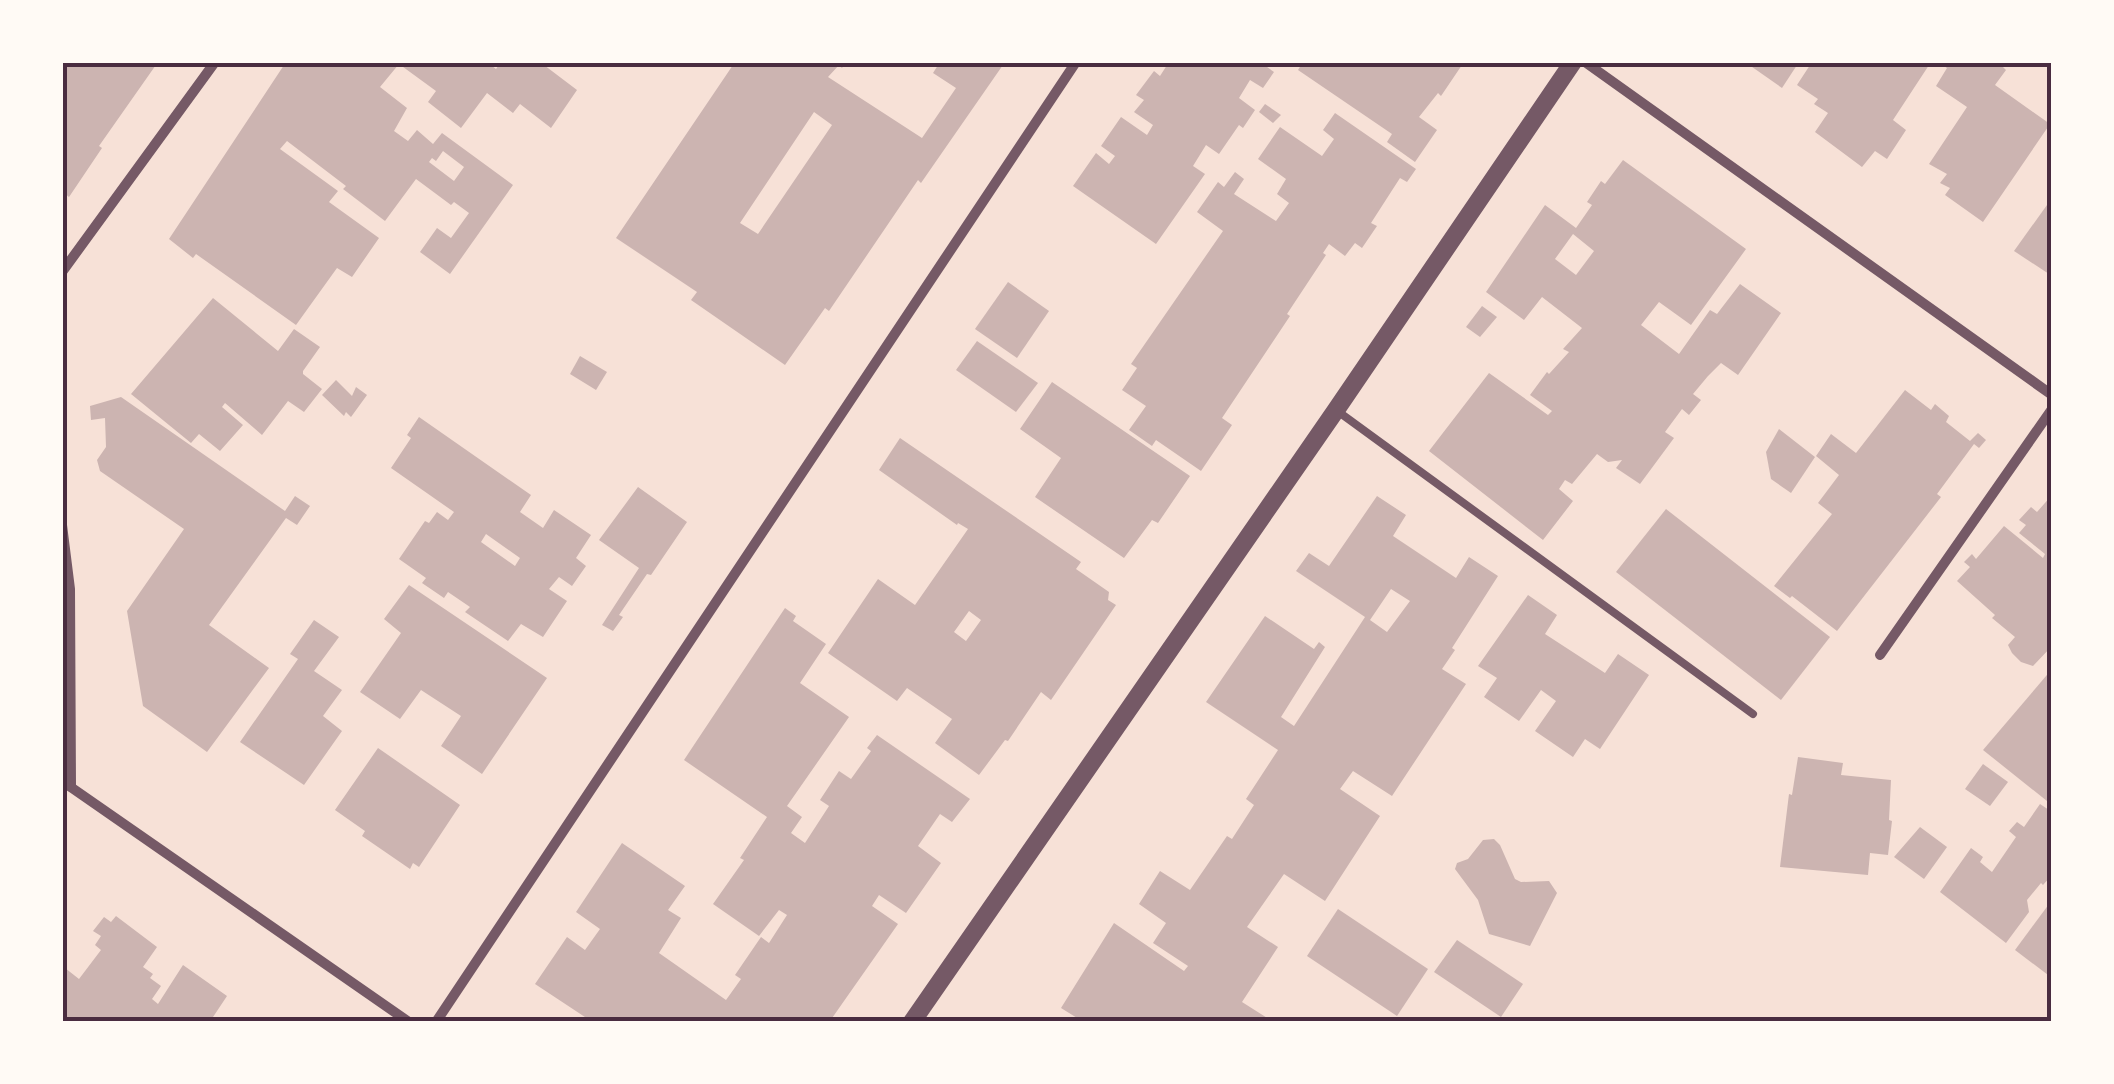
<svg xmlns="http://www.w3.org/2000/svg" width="2114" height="1084" viewBox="0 0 2114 1084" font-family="Lato,sans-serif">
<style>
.building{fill:#ccb4b1;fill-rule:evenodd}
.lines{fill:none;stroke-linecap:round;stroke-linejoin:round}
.service{stroke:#755966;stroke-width:8}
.minor{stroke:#755966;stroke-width:10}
.tertiary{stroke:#755966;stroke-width:18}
.neatline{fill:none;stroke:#4a2c40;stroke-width:4}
</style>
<rect width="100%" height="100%" fill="#f7e1d7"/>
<g class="building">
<polygon points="62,62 158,62 99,146 102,148 69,197 62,191"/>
<path d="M286,62H487L496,69L501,62H540L577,90L551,128L520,104L513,113L487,93L461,128L428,102L436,91L399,64L380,87L407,108L394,131L408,141L417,130L433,144L442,133L513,185L450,274L420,252L437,228L451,238L469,213L454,202L451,205L416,179L385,221L343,189L346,186L287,141L280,149L338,191L329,202L379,238L352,277L337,268L296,325L196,254L193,258L169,239ZM443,151L464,167L454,181L429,162L432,158L436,161Z"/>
<path d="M735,62H846L842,68L839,65L828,77L922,138L956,88L933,73L940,62H1005L921,183L918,180L829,311L825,308L785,365L691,300L697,292L616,238ZM814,112L832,125L758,234L740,223Z"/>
<polygon points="1169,62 1260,62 1274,72 1263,88 1250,80 1239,98 1255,110 1243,128 1239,125 1219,154 1206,145 1193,166 1205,174 1156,244 1073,186 1096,153 1109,164 1115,156 1101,146 1121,117 1147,135 1153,125 1134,112 1144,100 1136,95 1154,71 1160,76"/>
<polygon points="1303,62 1464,62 1441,96 1438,93 1419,117 1437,130 1415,162 1387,142 1392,134 1298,70"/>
<polygon points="1745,62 1799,62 1782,88"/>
<polygon points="1812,62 1931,62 1893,120 1906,130 1887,159 1875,151 1862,167 1815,132 1828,113 1814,104 1818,99 1797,85"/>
<polygon points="1938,62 2007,62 2003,67 2006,70 1995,85 2050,124 1983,222 1945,195 1950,188 1940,183 1947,174 1929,164 1967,107 1936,86 1947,68"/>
<polygon points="1265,104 1281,115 1273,123 1259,112"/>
<polygon points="1335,113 1416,169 1407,182 1400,178 1371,223 1377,226 1362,248 1355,243 1345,256 1329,244 1323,253 1326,255 1287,314 1290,316 1222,418 1232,425 1201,471 1156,440 1152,446 1129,430 1146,406 1122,390 1137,368 1131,364 1223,231 1197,212 1218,182 1224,187 1235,172 1244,179 1234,194 1276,221 1289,203 1277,194 1286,179 1258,159 1280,127 1322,156 1334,139 1323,130"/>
<path d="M1623,160L1746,249L1691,325L1659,302L1641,325L1679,354L1710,310L1717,314L1740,284L1781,313L1738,375L1721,363L1708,376L1693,394L1701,400L1689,415L1682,409L1665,432L1674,438L1640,484L1616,468L1622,460L1608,462L1597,454L1572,484L1565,480L1559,489L1573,501L1543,540L1429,451L1489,373L1548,415L1552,411L1530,395L1547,372L1549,374L1569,352L1563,349L1582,328L1542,297L1524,320L1486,292L1545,205L1576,228L1592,205L1587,202L1601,181L1605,184ZM1573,234L1594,251L1576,275L1555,259Z"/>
<polygon points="2052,198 2052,276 2014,251"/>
<polygon points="1008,282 1049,311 1017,358 975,329"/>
<polygon points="213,298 278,351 294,329 320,347 303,371 303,374 322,389 304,412 288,401 262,435 225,403 222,407 243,425 220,451 199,434 191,443 131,394"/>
<polygon points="1482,306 1497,317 1480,337 1466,327"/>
<polygon points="977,341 1038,383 1016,412 956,370"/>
<polygon points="580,356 607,372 596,390 570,374"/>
<polygon points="336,380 352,396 356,387 367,395 351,417 346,412 344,416 322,395"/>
<polygon points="1052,382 1190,476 1158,523 1152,520 1124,558 1035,497 1061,458 1020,429"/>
<polygon points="1905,390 1931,410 1935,404 1949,416 1946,422 1970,441 1978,433 1986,440 1979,448 1974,444 1937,494 1941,497 1837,631 1792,596 1790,598 1774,586 1832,514 1818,503 1839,475 1816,456 1831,434 1856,453"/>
<polygon points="121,397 285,511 295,496 310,506 297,525 286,518 209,625 269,668 207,752 143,706 127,611 184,529 100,471 97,460 106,447 105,418 91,420 90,406"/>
<path d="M419,417L531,495L520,512L543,528L554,510L591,535L576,558L586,566L572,586L559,577L549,589L567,601L543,637L521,624L508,641L465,612L470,607L448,592L444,598L422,583L426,578L399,559L425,521L429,523L437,512L448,520L454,512L391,468L411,438L407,435ZM486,534L520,558L515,566L481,542Z"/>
<polygon points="1779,429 1815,457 1791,493 1771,479 1766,452"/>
<path d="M900,438L1081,562L1076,569L1109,592L1108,600L1116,605L1051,700L1041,692L1008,741L1005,740L979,775L935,743L952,719L907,688L897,701L828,653L878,579L915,605L968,529L958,523L957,525L879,470ZM969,611L981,620L966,641L954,632Z"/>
<polygon points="638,487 687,522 651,575 647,574 619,615 623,617 613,631 602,625 639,568 599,540"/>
<polygon points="2052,495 2052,646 2033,666 2021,662 2012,653 2008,645 2015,637 1992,618 1995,615 1957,581 1970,567 1964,562 1972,554 1976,559 2004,526 2043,558 2045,554 2019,533 2026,525 2019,520 2031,507 2037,512"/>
<path d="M1377,496L1406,515L1393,536L1456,578L1469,557L1498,576L1452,648L1455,650L1442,669L1466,684L1392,796L1353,771L1340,789L1380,816L1325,901L1284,874L1247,927L1278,947L1242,1002L1272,1021H1082L1061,1008L1114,923L1184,971L1188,966L1153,943L1166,923L1139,904L1160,871L1190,890L1227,836L1232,839L1254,805L1246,799L1278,750L1206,702L1265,616L1314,649L1319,642L1325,647L1281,717L1294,726L1365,617L1296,571L1309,553L1329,566ZM1391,589L1410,601L1387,632L1370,620Z"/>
<polygon points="1666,509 1830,637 1781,700 1616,572"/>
<polygon points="409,585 547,678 482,774 441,746 461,716 421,690 400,719 360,692 401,633 384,619"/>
<polygon points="1528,595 1557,615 1545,634 1605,673 1618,654 1649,675 1600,749 1585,739 1573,757 1535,731 1556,701 1541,690 1519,721 1484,697 1497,678 1478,666"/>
<polygon points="785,608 796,616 793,621 826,644 800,683 849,717 787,806 802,817 791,833 805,843 829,806 820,800 839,771 851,779 871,751 867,748 877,735 970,799 952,822 940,814 918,846 941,863 906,913 879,895 872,906 898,924 830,1021 624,1021 621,1020 620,1021 591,1021 535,984 567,937 585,950 600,929 576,912 622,843 685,886 668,910 681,918 659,953 726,1000 741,979 735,975 761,937 769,943 787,915 779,910 759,936 713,904 744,860 740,858 767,817 684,760"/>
<polygon points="314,620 339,637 314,671 342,690 323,716 342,731 304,785 240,742 298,659 290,654"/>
<polygon points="2052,669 2052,805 1983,750"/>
<polygon points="378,748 460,805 419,867 413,863 410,869 362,836 365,831 335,810"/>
<polygon points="1798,757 1843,763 1841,775 1891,780 1889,820 1892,821 1888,855 1870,853 1868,875 1780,867 1789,794 1792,795"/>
<polygon points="1983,764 2008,782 1990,806 1965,789"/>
<polygon points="2040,804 2052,812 2052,875 2043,885 2041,883 2027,900 2029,912 2006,943 1940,892 1971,848 1983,857 1980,862 1992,872 2016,837 2009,831 2017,822 2024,827"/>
<polygon points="1920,827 1947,847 1924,879 1894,857"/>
<polygon points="1494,839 1500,845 1515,879 1521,882 1549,881 1557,893 1530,946 1489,934 1478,900 1455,869 1457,863 1468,859 1483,840"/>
<polygon points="2052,900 2052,978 2015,950"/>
<polygon points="1338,909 1428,969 1397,1016 1307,956"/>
<polygon points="116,916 157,947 143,967 153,974 150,978 161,986 152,999 158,1004 183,965 227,996 213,1017 220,1021 68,1021 62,1018 62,971 65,968 79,979 101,950 95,945 101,936 93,931 104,917 111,922"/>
<polygon points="1457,940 1523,984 1501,1017 1434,972"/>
</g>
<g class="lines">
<polyline class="service" points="1336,410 1753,714"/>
<g class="minor">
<polyline points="1585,62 2052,395"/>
<polyline points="62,272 215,62"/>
<polyline points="62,525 70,589 71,787"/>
<polyline points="1880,655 2052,409"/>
<polyline points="62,781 409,1022"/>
<polyline points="436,1022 1076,62"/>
</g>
<polyline class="tertiary" points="912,1022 1336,410 1573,62"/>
</g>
<rect width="2114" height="1084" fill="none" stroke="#fffaf5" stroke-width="130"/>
<rect x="65" y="65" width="1984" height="954" class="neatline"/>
</svg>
